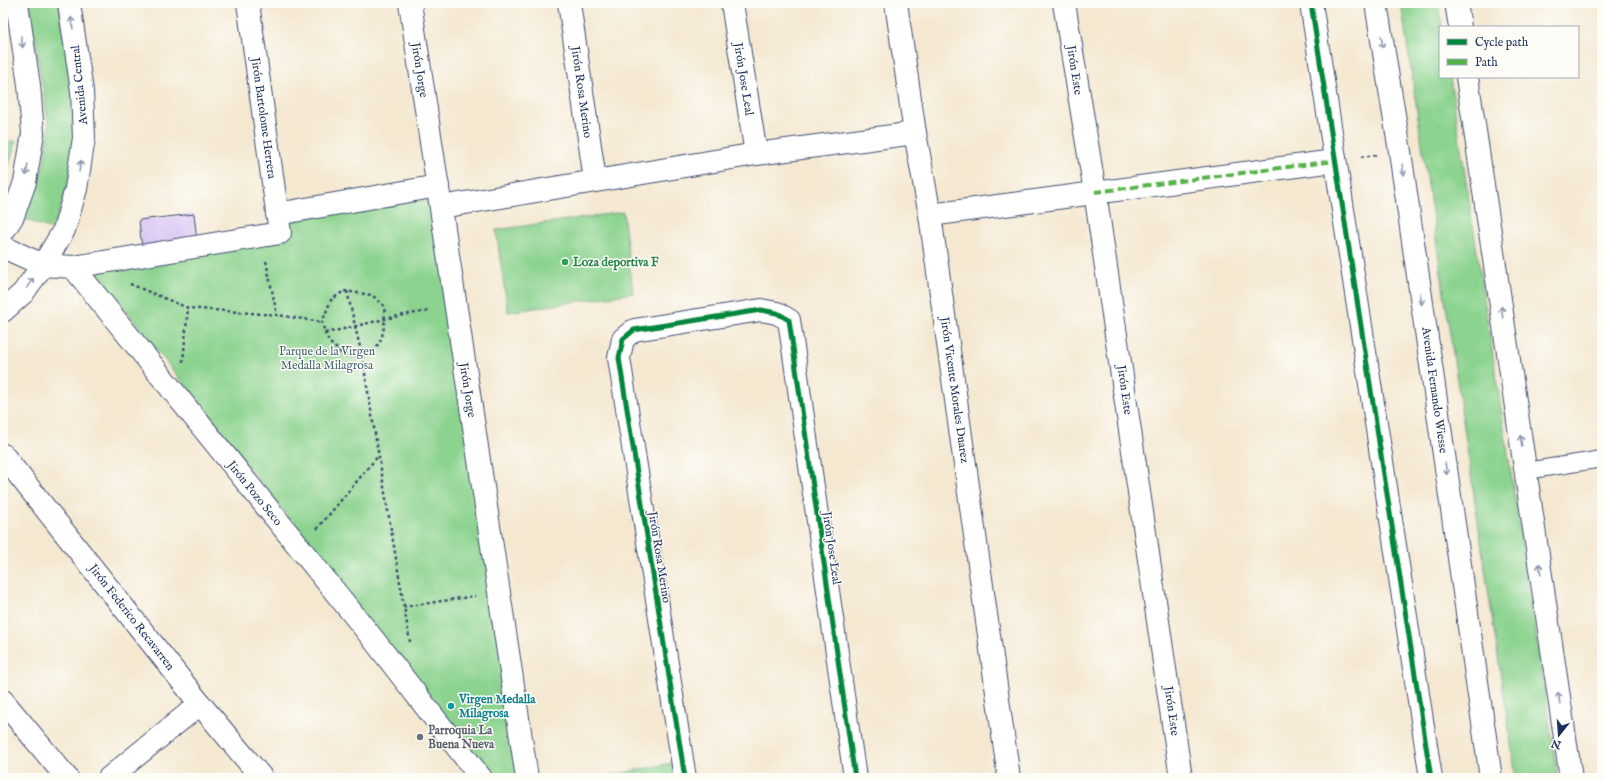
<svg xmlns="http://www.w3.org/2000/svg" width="1605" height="781" viewBox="0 0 1605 781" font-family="'IM FELL English',serif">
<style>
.green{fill:#8bd38e;stroke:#538176}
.building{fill:#ccb0f3}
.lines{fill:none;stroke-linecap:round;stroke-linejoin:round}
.lane-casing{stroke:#3c4b6f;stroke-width:18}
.street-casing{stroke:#3c4b6f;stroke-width:24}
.secondary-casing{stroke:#3c4b6f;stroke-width:24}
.primary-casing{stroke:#3c4b6f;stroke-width:24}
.path{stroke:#3c4b6f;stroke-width:2.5;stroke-dasharray:3 3;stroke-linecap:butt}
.lane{stroke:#fff;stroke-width:16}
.street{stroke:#fff;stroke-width:22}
.secondary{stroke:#fff;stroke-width:22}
.primary{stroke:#fff;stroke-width:22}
.quiet{stroke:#55b248;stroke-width:4;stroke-dasharray:8 4;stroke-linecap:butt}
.cycleway-casing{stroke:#fdfcf7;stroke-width:8}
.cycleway{stroke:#00873e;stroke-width:5}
.oneway{stroke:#8d97ae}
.leisure-dot{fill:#2e9e5b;stroke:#fdfcf7;stroke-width:1.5}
.culture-dot{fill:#0f9aa8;stroke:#fdfcf7;stroke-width:1.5}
.worship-dot{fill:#6b7280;stroke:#fdfcf7;stroke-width:1.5}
.labels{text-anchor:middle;stroke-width:3;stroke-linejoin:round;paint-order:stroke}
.street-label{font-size:12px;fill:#1b2f5e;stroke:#fdfcf7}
.leisure-label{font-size:12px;font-weight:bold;fill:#27864d;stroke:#fdfcf7;text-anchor:start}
.park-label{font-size:12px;fill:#3d606c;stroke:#fdfcf7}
.culture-label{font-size:12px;font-weight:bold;fill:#0d838f;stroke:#fdfcf7;text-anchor:start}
.worship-label{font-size:12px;font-weight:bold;fill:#5b616d;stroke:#fdfcf7;text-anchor:start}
</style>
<rect width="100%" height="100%" fill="#fdfcf7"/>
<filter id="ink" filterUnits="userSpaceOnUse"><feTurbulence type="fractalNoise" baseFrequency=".025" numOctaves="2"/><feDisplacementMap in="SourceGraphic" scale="8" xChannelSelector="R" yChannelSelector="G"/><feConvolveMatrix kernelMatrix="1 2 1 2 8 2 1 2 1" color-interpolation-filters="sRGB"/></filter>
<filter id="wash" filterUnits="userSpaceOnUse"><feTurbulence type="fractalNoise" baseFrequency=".012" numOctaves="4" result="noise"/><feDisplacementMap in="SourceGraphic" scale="16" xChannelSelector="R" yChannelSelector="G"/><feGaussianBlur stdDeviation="0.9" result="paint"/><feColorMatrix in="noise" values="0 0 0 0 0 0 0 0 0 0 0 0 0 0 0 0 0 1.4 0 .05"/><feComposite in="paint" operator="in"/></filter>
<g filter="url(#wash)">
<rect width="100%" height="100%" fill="#f4e8d1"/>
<g class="green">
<polygon points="29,3 59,3 76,107 74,162 54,230 24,219 43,167 49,127"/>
<polygon points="1401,3 1438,3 1442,27 1440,27 1440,77 1450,77 1558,778 1516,778"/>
<polygon points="16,141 3,184 3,142"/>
<polygon points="432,198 520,778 488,778 305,539 95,271 284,221"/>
<polygon points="623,212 633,293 508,312 496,230"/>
<polygon points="673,763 675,778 595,778"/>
</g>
<g id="blocks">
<polygon class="building" points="194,214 197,242 142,249 139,220"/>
</g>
</g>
<g filter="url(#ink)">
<use href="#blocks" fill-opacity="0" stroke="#3c4b6f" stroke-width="1"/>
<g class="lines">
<g class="lane-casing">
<polyline id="lane" points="1526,471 1602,459"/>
</g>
<g class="street-casing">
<g id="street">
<polyline points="410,3 527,778"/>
<polyline points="569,3 595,180"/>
<polyline points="732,3 756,154"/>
<polyline points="896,3 915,133 930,215 1009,778"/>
<polyline points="1064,3 1095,192 1181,778"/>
<polyline points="1311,3 1431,778"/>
<polyline points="441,207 756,154 915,133"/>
<polyline points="277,214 438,186"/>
<polyline points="930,215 1334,161"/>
<polyline points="3,247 43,265 73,267 370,635 481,778"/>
<polyline points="73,267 280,233 248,3"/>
<polyline points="3,455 200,704 262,778"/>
<polyline points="3,701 67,778"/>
<polyline points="109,778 200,704"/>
<polyline points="685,778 619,358 623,339 634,330 761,310 777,313 789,320 855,778"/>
</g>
</g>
<g class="secondary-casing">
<g id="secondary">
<polyline points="3,232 13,216 25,182 33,133 29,85 17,3"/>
<polyline points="3,311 23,293 43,265 64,230 76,189 84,138 82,91 69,3"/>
</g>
</g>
<g class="primary-casing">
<g id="primary">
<polyline points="1376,3 1400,152 1491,778"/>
<polyline points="1456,3 1460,27"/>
<polyline points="1467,77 1571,778"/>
</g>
</g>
<g class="path">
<polyline points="1361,157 1376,155"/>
<polyline points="266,261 277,315"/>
<polyline points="130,284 188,308 277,315 322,322"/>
<path d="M344,291L372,295L384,306C386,324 384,352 361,356C356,357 350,356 345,356L330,343L325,333L322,322L331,300Z"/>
<polyline points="347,291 362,356 410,642"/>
<path d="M325,333C360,326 394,315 430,311"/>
<polyline points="183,362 188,308"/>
<polyline points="317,529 378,456"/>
<polyline points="403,607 475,596"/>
</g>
<use href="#lane" class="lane"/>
<use href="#street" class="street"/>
<use href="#secondary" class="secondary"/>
<use href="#primary" class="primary"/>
<polyline class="quiet" points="1095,192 1334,161"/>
<g class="cycleway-casing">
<g id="cycleway">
<polyline points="1311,3 1431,778"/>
<polyline points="685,778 619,358 623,339 634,330 761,310 777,313 789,320 855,778"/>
</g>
</g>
<use href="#cycleway" class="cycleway"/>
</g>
<defs><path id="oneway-shaft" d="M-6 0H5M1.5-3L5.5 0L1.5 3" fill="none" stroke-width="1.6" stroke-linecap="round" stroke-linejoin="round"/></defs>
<g class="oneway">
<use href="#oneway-shaft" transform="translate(72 23) rotate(-99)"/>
<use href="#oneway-shaft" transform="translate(22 42) rotate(81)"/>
<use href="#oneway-shaft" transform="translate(1382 42) rotate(81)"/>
<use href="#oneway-shaft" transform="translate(80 166) rotate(-81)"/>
<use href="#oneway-shaft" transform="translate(27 170) rotate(99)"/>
<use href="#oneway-shaft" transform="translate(1403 170) rotate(82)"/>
<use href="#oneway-shaft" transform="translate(30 283) rotate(-55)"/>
<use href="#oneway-shaft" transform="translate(1421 299) rotate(82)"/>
<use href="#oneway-shaft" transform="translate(1502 312) rotate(-98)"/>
<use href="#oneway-shaft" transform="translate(1521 441) rotate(-98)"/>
<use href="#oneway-shaft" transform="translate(1446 469) rotate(82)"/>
<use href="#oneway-shaft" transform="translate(1540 569) rotate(-98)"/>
<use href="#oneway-shaft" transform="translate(1559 698) rotate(-98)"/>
</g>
</g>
<circle class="leisure-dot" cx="565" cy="262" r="4"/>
<circle class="culture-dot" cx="451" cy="706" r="4"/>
<circle class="worship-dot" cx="420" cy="737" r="4"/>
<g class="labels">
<g class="street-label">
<text transform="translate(420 70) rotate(81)" y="4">Jirón Jorge</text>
<text transform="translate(1075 70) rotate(81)" y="4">Jirón Este</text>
<text transform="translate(744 79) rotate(81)" y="4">Jirón Jose Leal</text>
<text transform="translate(79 85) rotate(-96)" y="4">Avenida Central</text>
<text transform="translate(582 92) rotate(82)" y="4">Jirón Rosa Merino</text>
<text transform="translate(264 118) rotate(82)" y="4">Jirón Bartolome Herrera</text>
<text transform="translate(468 390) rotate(81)" y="4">Jirón Jorge</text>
<text transform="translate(955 390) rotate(82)" y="4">Jirón Vicente Morales Duarez</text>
<text transform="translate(1125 390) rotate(82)" y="4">Jirón Este</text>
<text transform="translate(1435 390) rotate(82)" y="4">Avenida Fernando Wiesse</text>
<text transform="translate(255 493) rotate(51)" y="4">Jirón Pozo Seco</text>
<text transform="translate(832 548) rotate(82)" y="4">Jirón Jose Leal</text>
<text transform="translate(660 557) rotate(81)" y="4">Jirón Rosa Merino</text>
<text transform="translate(132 617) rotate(52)" y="4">Jirón Federico Recavarren</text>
<text transform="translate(1172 711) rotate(82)" y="4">Jirón Este</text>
</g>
<g class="leisure-label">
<text x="573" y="266">Loza deportiva F</text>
</g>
<g class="park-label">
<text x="327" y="355">Parque de la Virgen<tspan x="327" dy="14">Medalla Milagrosa</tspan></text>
</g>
<g class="culture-label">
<text x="459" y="703">Virgen Medalla<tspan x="459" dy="14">Milagrosa</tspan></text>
</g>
<g class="worship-label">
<text x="428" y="734">Parroquia La<tspan x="428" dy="14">Buena Nueva</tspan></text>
</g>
</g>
<rect width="1605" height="781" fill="none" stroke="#fdfcf7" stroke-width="16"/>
<rect x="1439" y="26" width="140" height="52" fill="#fdfcf7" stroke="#a3aaba"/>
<rect x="1447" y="39" width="20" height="6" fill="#00873e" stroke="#a3aaba"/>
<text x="1475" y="46" font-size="12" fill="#1b2f5e">Cycle path</text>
<rect x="1447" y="59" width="20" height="6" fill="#55b248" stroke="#a3aaba"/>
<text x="1475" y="66" font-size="12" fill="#1b2f5e">Path</text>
<g transform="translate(1559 735) rotate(197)" stroke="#fdfcf7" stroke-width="3" paint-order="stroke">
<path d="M0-3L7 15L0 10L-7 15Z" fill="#1b2f5e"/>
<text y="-6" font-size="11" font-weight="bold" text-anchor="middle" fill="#1b2f5e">N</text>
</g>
</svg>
